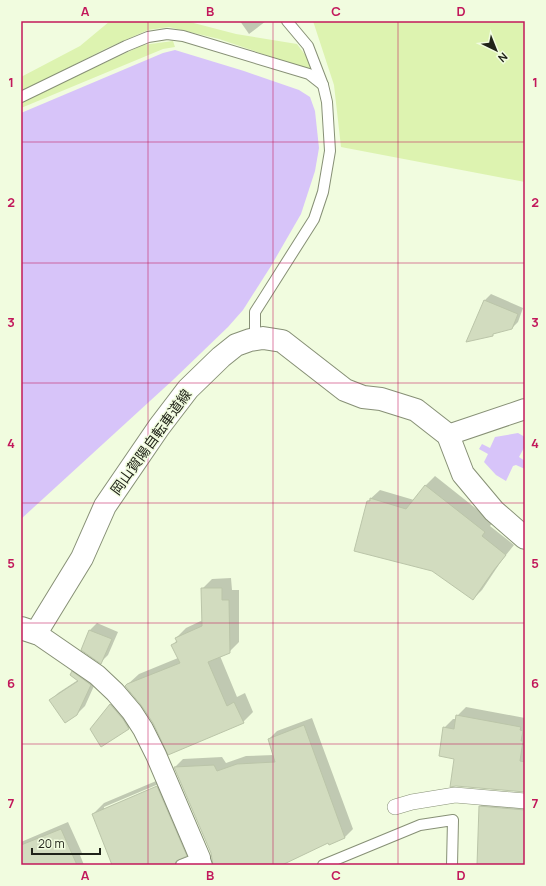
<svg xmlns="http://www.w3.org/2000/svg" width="546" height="886" viewBox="0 0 546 886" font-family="Manrope,'Noto Sans JP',sans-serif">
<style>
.green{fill:#ddf3b0}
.water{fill:#d7c4f9}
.shadow{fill:#0003;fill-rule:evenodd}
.building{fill:#d2dcbf;stroke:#bbc5a9}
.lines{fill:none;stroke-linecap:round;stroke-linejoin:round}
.service-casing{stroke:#879076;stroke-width:12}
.pedestrian-casing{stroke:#879076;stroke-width:16}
.minor-casing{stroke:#879076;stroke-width:22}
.secondary-casing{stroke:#879076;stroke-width:24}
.service{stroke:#fff;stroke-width:10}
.pedestrian{stroke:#fff;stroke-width:15}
.minor{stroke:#fff;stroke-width:20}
.secondary{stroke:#fff;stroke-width:22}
.grid{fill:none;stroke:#c2185b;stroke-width:1;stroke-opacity:0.55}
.labels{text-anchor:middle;stroke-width:3;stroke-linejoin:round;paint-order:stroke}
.street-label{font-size:14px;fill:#202319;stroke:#f1fcdf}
.neatline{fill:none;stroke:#c2185b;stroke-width:1.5}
.grid-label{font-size:13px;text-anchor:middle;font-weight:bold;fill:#c2185b}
</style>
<rect width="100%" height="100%" fill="#f1fcdf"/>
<g class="green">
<polygon points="110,21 186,21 236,34 297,44 306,56 313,71 219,39 169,27 148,30 107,48 21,92 21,77 80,46"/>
<polygon points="313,21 525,21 525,182 341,147 334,85"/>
<polygon points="173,41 175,47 163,49 21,108 21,102 143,45"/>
</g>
<g class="water">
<polygon points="175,50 244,71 299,90 310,97 315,111 319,148 315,171 301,214 271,266 243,310 228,327 174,379 21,519 21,113 163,53"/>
<polygon points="518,433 525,437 525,446 519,457 525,461 525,469 516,465 513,466 506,481 496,475 484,462 488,454 479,449 482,444 490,448 495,437"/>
</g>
<g class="shadow">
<polygon points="240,21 266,21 249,34"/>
<polygon points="491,294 523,308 518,322 512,328 494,333 492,335 468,341 485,300"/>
<polygon points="435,476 493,522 490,526 514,545 502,560 482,590 473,599 368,501 380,490 414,500 426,485"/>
<polygon points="231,578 232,590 239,590 239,642 229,652 220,656 237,697 245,693 253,712 243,722 154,722 128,684 139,674 178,658 173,645 177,640 176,638 186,628 203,620 202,589 212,579"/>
<polygon points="97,623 118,632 108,655 101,662 90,630"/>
<polygon points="80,665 98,677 85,706 77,714 51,700 58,693 78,680 72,672"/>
<polygon points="118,698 136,721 129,728 102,746 91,729 111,705"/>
<polygon points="466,707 525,718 525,791 455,758 444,728 453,719 456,719 457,716"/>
<polygon points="312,718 353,829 344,838 328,842 280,865 215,865 210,846 175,767 183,759 222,757 226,763 246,756 274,755 269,739 277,731"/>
<path d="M168,776L197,844L186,855L166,865H113L93,814L104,803ZM161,783L162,785L104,809V807Z"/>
<polygon points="489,797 525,800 525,865 478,865 480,806"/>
<polygon points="68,822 82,853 80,855 84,865 21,865 21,842"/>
</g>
<g class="building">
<polygon points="484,300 518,314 512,329 493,334 493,336 466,342"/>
<polygon points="425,485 485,532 482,536 506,555 494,570 473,600 432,571 354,551 367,501 370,501 370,498 406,509"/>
<polygon points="201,588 222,588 222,600 229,600 230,653 208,662 227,706 234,702 244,723 168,755 153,723 141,705 125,686 127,684 180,663 171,645 177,642 175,638 202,626"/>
<polygon points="89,630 112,639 101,664 81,650"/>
<polygon points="72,671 91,685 77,715 65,723 49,700 78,681 70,675"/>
<polygon points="110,704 123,719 129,729 101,747 90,729"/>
<polygon points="456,715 521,727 520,730 523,731 521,741 523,741 520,761 525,762 525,792 456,786 450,787 454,759 439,756 443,727 454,729"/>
<polygon points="304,725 345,838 329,845 328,843 282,865 213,865 211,853 174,767 214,765 217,771 237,764 275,762 268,739"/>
<polygon points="157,786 187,856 176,861 175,865 112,865 92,814"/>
<polygon points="479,806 525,810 525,865 477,865"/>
<polygon points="61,829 77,865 21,865 21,845"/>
</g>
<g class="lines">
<g class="service-casing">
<g id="service">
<polyline points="21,97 126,46 148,37 167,34 183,36 309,74 323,85"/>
<polyline points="255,339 255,312 314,219 323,192 330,151 327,102 323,85 308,46 287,21"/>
<polyline points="181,865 204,856 207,865"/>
<polyline points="323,865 420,825 453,820 452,865"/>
</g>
</g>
<g class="pedestrian-casing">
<polyline id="pedestrian" points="395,807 412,802 455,795 525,801"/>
</g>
<g class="minor-casing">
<g id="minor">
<polyline points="448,435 525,409"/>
<polyline points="36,633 97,675 115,692 132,712 143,729 156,755 200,858"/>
</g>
</g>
<g class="secondary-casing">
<polyline id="secondary" points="21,628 36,633 82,558 105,506 159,427 188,389 221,357 236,345 250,340 263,338 282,341 345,390 363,397 381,399 416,410 448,435 463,474 494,511 525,538"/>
</g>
<use href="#service" class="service"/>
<use href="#pedestrian" class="pedestrian"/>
<use href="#minor" class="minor"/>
<use href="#secondary" class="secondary"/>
</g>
<path class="grid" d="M148,21V865M273,21V865M398,21V865M21,142H525M21,263H525M21,383H525M21,503H525M21,623H525M21,744H525"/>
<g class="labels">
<g class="street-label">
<text transform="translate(151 442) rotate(-54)" y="5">岡山賀陽自転車道線</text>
</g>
</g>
<rect width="546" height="886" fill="none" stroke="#f1fcdf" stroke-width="44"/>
<g transform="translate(496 50) rotate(137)" stroke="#f1fcdf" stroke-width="3" paint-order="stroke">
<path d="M0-3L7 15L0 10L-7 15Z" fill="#202319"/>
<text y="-6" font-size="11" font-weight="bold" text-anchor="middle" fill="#202319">N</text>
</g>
<path d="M32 848v6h68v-6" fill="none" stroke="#202319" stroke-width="2"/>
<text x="38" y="848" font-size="12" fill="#202319" stroke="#f1fcdf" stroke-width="3" paint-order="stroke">20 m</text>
<rect x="22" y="22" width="502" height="842" class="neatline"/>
<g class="grid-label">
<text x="85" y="16">A</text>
<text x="210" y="16">B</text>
<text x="336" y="16">C</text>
<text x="461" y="16">D</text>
<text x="11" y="87">1</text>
<text x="535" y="87">1</text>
<text x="11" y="207">2</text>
<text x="535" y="207">2</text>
<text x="11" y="327">3</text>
<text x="535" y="327">3</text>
<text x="11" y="448">4</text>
<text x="535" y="448">4</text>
<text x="11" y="568">5</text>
<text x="535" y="568">5</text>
<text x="11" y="688">6</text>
<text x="535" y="688">6</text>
<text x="11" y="808">7</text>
<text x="535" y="808">7</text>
<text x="85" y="880">A</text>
<text x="210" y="880">B</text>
<text x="336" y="880">C</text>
<text x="461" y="880">D</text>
</g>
</svg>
